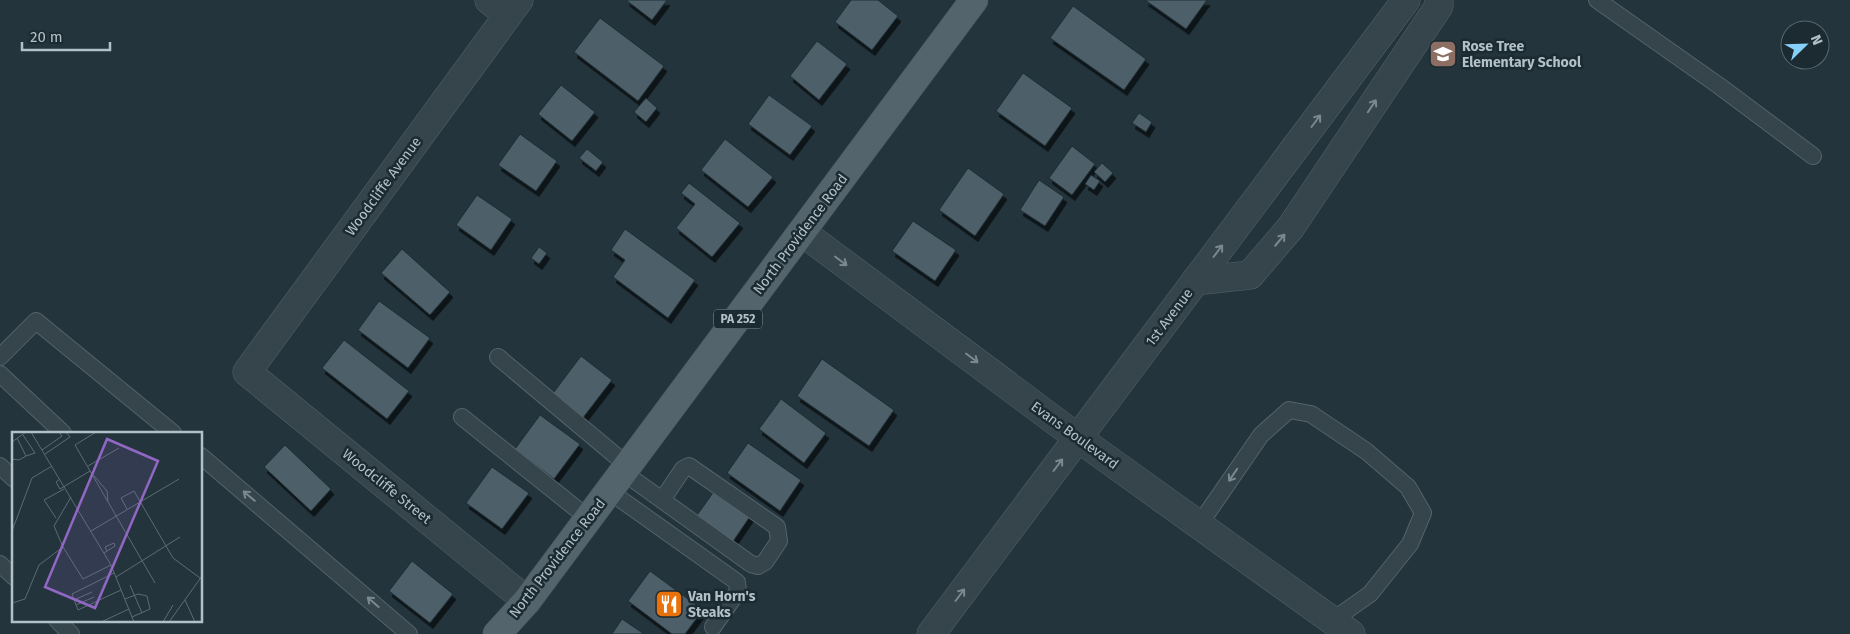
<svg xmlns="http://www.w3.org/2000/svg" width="1850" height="634" viewBox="0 0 1850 634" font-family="'Fira Sans',sans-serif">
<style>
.building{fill:#4e616a;stroke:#1e2c33;filter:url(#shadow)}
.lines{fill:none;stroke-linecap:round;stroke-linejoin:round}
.service-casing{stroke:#55636a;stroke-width:18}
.minor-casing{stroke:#55636a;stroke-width:29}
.primary-casing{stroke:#435158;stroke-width:29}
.service{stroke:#36454c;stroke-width:16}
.minor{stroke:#36454c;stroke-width:28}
.primary{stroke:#54646c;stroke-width:28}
.oneway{stroke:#7a8990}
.labels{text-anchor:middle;stroke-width:5;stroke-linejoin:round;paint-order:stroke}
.shield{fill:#1c2a31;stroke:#85939b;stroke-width:1}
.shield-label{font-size:12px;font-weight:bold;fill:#b2c0c8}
.poi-label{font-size:14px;font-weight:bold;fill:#b2c0c8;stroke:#1c2a31;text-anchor:start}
.street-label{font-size:14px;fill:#b2c0c8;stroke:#1c2a31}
.inset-road{fill:none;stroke:#5c6c74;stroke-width:1}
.view{fill:#9167c3;fill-opacity:0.15;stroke:#9167c3;stroke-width:2.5}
.inset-edge{fill:none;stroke:#b2c0c8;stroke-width:2.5}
</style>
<defs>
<filter id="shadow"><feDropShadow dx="3" dy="5.5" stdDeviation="0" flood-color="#0009"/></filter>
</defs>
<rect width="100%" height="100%" fill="#23343c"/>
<g class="building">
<polygon points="626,0 667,0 652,20"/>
<polygon points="851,0 878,0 898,16 872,50 835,22"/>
<polygon points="1145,0 1207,0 1186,29"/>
<polygon points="1073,6 1146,59 1124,90 1050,38"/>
<polygon points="600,18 664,66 638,101 574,52"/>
<polygon points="817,41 847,64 819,100 790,76"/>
<polygon points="1023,73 1072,108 1045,146 996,111"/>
<polygon points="561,85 595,112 572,141 538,114"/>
<polygon points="769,95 812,126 790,155 748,124"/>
<polygon points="646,98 657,108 646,122 634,112"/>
<polygon points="1139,113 1152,122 1146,132 1132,123"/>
<polygon points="520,134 557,161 536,191 498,165"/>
<polygon points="725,139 773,177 748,207 701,170"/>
<polygon points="1072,146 1095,164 1072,195 1049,178"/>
<polygon points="587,149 603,162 596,171 579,158"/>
<polygon points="1102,163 1113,173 1105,182 1094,172"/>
<polygon points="968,168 1004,194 975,236 939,210"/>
<polygon points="1091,175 1100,181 1094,190 1085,184"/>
<polygon points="1039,180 1064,197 1045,226 1020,210"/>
<polygon points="689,183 740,223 712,257 676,228 695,204 681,193"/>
<polygon points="477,195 512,219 491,250 456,225"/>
<polygon points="913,221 956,250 935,281 892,251"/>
<polygon points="625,229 695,280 668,318 613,277 625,260 611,250"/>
<polygon points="539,247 547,253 539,264 531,258"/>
<polygon points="402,249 450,292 430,315 381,273"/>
<polygon points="379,301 430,338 408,368 358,330"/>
<polygon points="344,340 409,391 387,419 322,368"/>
<polygon points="581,356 612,380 582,419 551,396"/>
<polygon points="822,359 894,410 869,446 797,396"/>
<polygon points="781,399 826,433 804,463 759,429"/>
<polygon points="540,415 580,444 554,479 515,449"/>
<polygon points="748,443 801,480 780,511 727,473"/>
<polygon points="285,445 331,489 311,511 264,467"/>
<polygon points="492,467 529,493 502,529 466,503"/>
<polygon points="715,490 751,515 732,543 695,518"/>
<polygon points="412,561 453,594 430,623 389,591"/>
<polygon points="650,571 703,610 685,634 672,634 628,601"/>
<polygon points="622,619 644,634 612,634"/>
</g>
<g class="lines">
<g class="service-casing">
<g id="service">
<polyline points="1597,0 1718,85 1813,156"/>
<polyline points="0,357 36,321 173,433"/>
<polyline points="498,357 628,466"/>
<polyline points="0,374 63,433"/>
<polyline points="462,417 588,518"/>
<polyline points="201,456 409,634"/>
<polyline points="0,466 14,479"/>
<polyline points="623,472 751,564 758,566 765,562 779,541 777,527 689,466 683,469 662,500"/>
<polyline points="609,491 737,582 738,591 713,627"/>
<polyline points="1199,525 1261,435 1289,410 1311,414 1366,451 1408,487 1423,513 1410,544 1370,594 1333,620"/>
<polyline points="0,564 14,577"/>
<polyline points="57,620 71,634"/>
</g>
</g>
<g class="minor-casing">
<g id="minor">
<polyline points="489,0 508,15"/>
<polyline points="519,0 247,372 527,601"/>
<polyline points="802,232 1078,438 1351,634"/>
<polyline points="1195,281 1250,275 1291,227 1439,6 1439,0"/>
<polyline points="931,634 1406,0"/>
</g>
</g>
<g class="primary-casing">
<polyline id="primary" points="497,634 527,601 974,0"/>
</g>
<use href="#service" class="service"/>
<use href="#minor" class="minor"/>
<use href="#primary" class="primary"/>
</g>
<defs><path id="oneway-shaft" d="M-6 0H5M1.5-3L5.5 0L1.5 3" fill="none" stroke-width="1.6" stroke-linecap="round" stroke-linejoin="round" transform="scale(1.25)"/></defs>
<g class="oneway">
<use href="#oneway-shaft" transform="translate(1372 106) rotate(-56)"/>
<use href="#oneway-shaft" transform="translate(1316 121) rotate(-53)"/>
<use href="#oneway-shaft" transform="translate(1280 240) rotate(-50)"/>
<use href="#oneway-shaft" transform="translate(1218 251) rotate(-53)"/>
<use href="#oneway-shaft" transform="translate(841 261) rotate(37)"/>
<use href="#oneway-shaft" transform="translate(972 358) rotate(37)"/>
<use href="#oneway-shaft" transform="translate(1058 465) rotate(-53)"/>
<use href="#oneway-shaft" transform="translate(1233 475) rotate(124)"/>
<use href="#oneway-shaft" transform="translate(249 496) rotate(-140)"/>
<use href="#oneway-shaft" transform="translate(960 595) rotate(-53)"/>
<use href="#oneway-shaft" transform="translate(373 602) rotate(-139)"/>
</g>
<defs>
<g id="school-square" transform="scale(1.4375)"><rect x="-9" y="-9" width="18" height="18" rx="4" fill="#8d6e63" stroke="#1c2a31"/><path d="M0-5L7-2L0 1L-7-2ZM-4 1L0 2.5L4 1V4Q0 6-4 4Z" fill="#fff"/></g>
<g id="restaurant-square" transform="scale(1.4375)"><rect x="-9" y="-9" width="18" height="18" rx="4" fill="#e8710a" stroke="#1c2a31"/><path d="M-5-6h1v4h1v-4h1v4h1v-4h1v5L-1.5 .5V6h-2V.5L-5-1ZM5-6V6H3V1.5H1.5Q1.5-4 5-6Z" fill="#fff"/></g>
</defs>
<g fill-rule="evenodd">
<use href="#school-square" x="1443" y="54"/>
<use href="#restaurant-square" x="669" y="604"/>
</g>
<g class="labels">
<rect class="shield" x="714" y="309.5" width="48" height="19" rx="4"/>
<g class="shield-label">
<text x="738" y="323">PA 252</text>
</g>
<g class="poi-label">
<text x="1462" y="51">Rose Tree<tspan x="1462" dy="16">Elementary School</tspan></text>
<text x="688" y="601">Van Horn's<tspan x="688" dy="16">Steaks</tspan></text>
</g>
<g class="street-label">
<text transform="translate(383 186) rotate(-54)" y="5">Woodcliffe Avenue</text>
<text transform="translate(800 234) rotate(-53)" y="5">North Providence Road</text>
<text transform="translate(1169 317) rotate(-53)" y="5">1st Avenue</text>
<text transform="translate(1075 435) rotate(36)" y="5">Evans Boulevard</text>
<text transform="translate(387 486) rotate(39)" y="5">Woodcliffe Street</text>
<text transform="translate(557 558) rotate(-52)" y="5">North Providence Road</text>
</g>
</g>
<g transform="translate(12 432)">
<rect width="190" height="190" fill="#23343c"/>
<path class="inset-road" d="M19,0L99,133L122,190M84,0L63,13L143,151M11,3L23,21L14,24M0,10L14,0M30,18L50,4L47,0M33,22L58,5L54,0M0,27L7,28L14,24L5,6M76,34L107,16M78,39L95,59L96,69M48,47L44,50L48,57L78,39M59,65L42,94L51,115L71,147L99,133M115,77L109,66L122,59L161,126L188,146M44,86L32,68L52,57M0,99L20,46L40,34M79,99L167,47M92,121L95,119L103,114L102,111L93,115L95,119M102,141L60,162L66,178L109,158M104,145L168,105M118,153L130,181M113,167L126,162L135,164L138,177L120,185M62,168L80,160M173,168L183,190M0,171L13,167L27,133L51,115M64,173L82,165M89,190L117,177M151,190L161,173M157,190L190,144"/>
<path class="view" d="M95,7L146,29L83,176L33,155Z"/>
<rect width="190" height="190" class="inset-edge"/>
</g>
<g transform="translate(1805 45) rotate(67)"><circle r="24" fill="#1c2a31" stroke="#58666d"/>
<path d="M0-4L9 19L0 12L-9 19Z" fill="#86cff8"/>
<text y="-8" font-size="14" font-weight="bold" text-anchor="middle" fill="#b2c0c8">N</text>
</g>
<path d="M22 42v8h88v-8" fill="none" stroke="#b2c0c8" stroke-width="2.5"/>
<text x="30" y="42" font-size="15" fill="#b2c0c8" stroke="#1c2a31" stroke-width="4" paint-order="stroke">20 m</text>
</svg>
